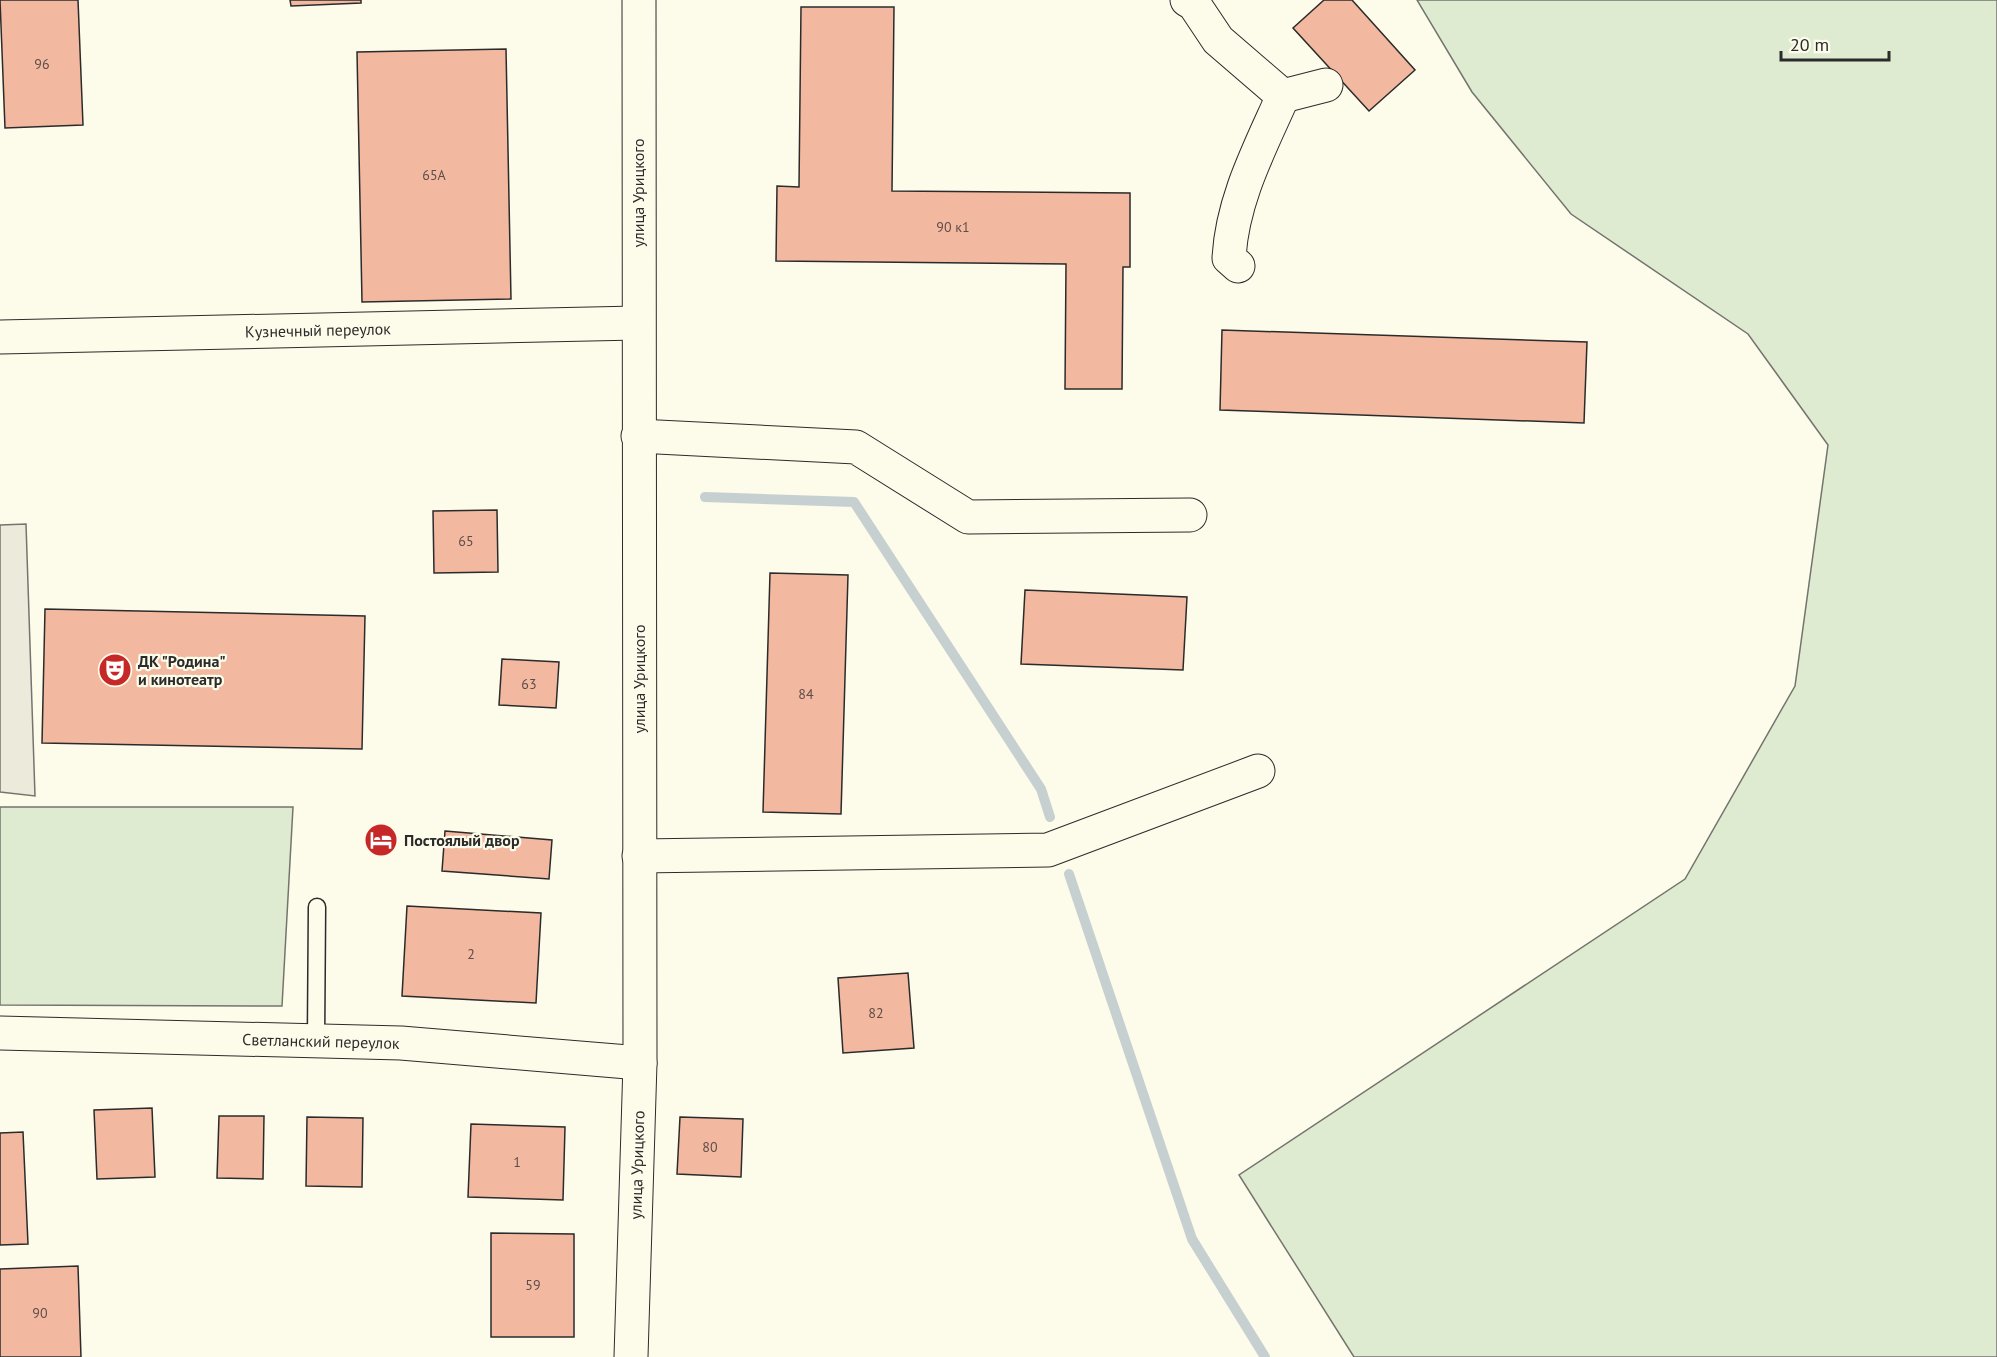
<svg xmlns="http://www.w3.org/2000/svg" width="1997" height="1357" viewBox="0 0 1997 1357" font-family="'PT Sans',sans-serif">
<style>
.green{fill:#deebd1;stroke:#74746e;stroke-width:1.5}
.parking{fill:#eceadb;stroke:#74746e;stroke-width:1.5}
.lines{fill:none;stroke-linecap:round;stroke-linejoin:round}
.stream{stroke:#c7d0d0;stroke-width:10}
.building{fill:#f2b8a0;stroke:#2b2b2b;stroke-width:1.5}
.lane-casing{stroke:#2b2b2b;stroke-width:19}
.street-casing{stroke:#2b2b2b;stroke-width:35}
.lane{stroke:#fdfbea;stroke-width:16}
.street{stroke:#fdfbea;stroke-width:33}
.labels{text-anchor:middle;stroke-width:4.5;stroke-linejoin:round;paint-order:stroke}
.number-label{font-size:14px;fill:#5d4e48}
.street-label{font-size:16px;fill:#2b2b2b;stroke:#fdfbea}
.poi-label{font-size:16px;font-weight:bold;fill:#2b2b2b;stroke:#fdfbea;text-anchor:start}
</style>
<rect width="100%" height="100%" fill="#fdfbea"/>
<g class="green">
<polygon points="1417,0 1997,0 1997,1357 1354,1357 1239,1175 1685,879 1795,686 1828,445 1748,334 1571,214 1472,92"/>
<polygon points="0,807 293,807 282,1006 0,1005"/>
</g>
<polygon class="parking" points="26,524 35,796 0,792 0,525"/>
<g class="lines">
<g class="stream">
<polyline points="705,497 854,502 1041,789 1050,817"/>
<polyline points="1069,874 1192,1239 1265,1357"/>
</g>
</g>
<g class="building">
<polygon points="0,0 78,0 83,125 5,128"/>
<polygon points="290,0 361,0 361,3 291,6"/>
<polygon points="1324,0 1352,0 1415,70 1369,111 1293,28"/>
<polygon points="801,7 894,7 892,191 1130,193 1130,267 1123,267 1122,389 1065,389 1066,264 776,261 777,186 799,187"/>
<polygon points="506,49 511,299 362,302 357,52"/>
<polygon points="1222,330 1587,342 1584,423 1220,410"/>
<polygon points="497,510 498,572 434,573 433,511"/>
<polygon points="770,573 848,575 841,814 763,812"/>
<polygon points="1025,590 1187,597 1183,670 1021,664"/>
<polygon points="45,609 365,616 362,749 42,743"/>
<polygon points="502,659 559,662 556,708 499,705"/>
<polygon points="445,831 552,840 549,879 442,871"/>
<polygon points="407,906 541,913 536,1003 402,996"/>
<polygon points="908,973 914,1048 843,1053 838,978"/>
<polygon points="152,1108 155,1177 97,1179 94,1110"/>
<polygon points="219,1116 264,1116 263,1179 217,1178"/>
<polygon points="307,1117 363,1118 362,1187 306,1186"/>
<polygon points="680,1117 743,1119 741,1177 677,1174"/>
<polygon points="471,1124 565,1127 563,1200 468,1197"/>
<polygon points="23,1132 28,1244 0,1245 0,1133"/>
<polygon points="491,1233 574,1234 574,1337 491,1337"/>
<polygon points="78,1266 81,1357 0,1357 0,1269"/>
</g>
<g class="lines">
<g class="lane-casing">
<polyline id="lane" points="316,1040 317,907"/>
</g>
<g class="street-casing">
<g id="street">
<polyline points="1187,0 1194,4 1218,40 1283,96 1326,85"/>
<path d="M1238,266L1229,258C1232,200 1260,148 1283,96"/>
<path id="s1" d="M0,337L637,323"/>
<polyline points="638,436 856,447 968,517 1190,515"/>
<polyline points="639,856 1048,850 1258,771"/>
<path id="s2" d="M0,1033L401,1043L640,1063"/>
<path id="s3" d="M631,1357L640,1063L639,0"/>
</g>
</g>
<use href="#lane" class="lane"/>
<use href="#street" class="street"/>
</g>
<defs>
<g id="theatre-disc" transform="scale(1.725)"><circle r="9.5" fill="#c62828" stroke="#fdfbea"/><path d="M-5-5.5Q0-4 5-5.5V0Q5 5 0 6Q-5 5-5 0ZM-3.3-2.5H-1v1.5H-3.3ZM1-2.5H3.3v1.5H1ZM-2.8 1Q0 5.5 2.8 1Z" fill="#fff"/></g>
<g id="hotel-disc" transform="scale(1.725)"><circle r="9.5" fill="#c62828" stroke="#fdfbea"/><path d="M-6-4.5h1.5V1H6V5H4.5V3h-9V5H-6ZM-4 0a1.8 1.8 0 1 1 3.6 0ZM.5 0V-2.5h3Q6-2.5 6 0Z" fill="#fff"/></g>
</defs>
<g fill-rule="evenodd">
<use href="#theatre-disc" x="115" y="670"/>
<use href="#hotel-disc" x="381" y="840"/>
</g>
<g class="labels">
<g class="number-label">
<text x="42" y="69">96</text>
<text x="434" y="180">65А</text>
<text x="953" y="232">90 к1</text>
<text x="466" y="546">65</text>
<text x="529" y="689">63</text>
<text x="806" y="699">84</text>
<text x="471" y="959">2</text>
<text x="876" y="1018">82</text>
<text x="710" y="1152">80</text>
<text x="517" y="1167">1</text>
<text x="533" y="1290">59</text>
<text x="40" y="1318">90</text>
</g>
<g class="street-label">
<text transform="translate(638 193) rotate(-90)" y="6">улица Урицкого</text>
<text dy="6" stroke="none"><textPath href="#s1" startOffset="318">Кузнечный переулок</textPath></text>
<text transform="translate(639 679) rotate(-90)" y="6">улица Урицкого</text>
<text dy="6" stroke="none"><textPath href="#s2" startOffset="321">Светланский переулок</textPath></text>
<text dy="6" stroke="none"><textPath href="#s3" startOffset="192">улица Урицкого</textPath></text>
</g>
<g class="poi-label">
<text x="138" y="667">ДК "Родина"<tspan x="138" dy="18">и кинотеатр</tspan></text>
<text x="404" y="846">Постоялый двор</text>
</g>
</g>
<path d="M1781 51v9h108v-9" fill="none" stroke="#2b2b2b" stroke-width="3"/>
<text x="1790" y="51" font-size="18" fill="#2b2b2b" stroke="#fdfbea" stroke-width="4.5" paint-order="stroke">20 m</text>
</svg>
